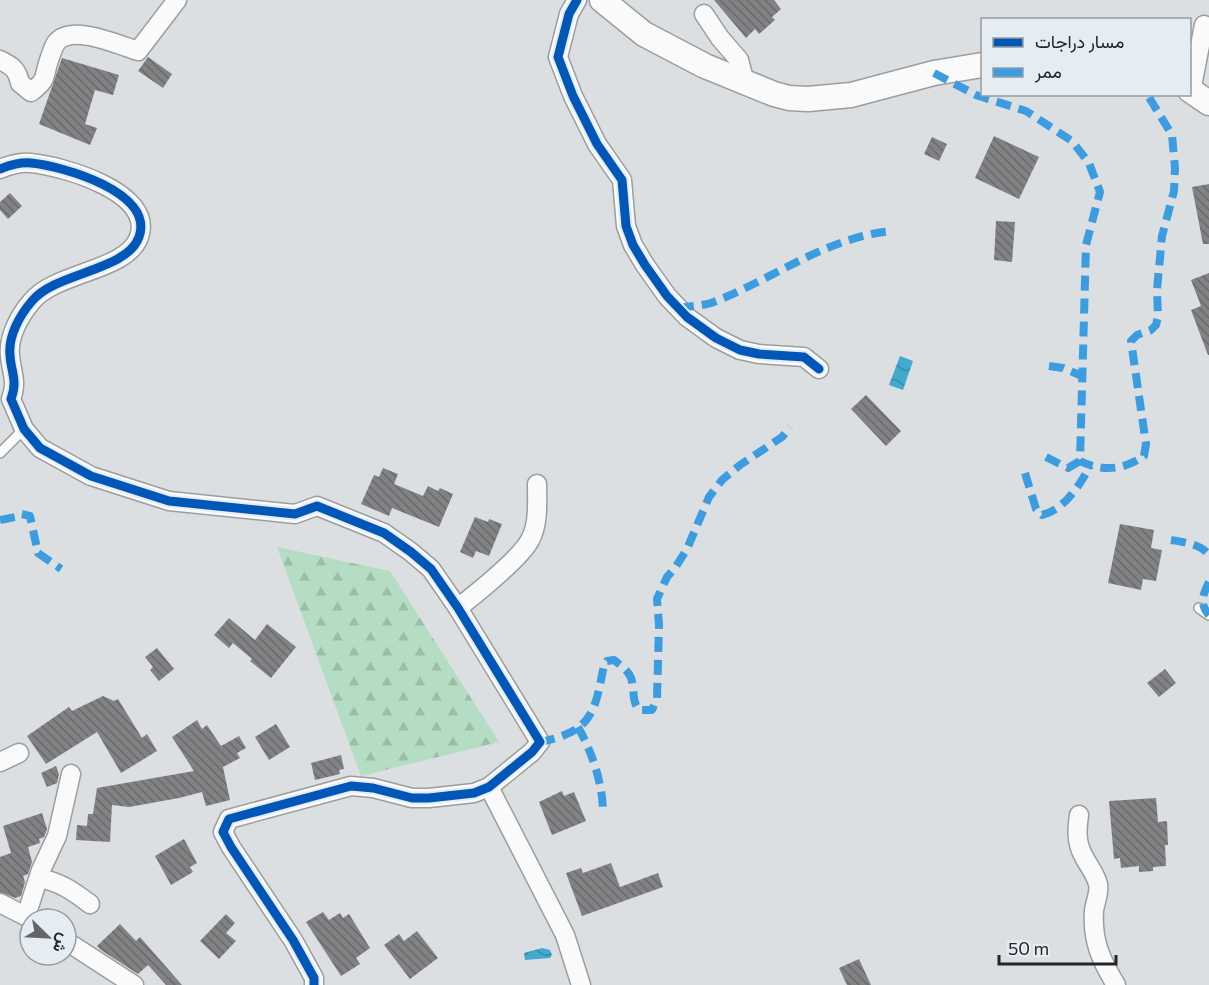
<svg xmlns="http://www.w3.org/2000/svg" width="1209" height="985" viewBox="0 0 1209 985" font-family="Commissioner,Vazirmatn,sans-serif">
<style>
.forest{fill:url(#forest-firs)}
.water{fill:url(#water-waves)}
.building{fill:url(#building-back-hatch)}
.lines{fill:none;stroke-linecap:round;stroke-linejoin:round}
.service-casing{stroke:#9b9e9f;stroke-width:12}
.minor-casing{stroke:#9b9e9f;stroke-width:21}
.tertiary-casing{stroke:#9b9e9f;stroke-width:27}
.service{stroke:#fafafb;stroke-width:9}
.minor{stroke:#fafafb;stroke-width:18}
.tertiary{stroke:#fafafb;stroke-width:24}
.quiet{stroke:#3c9ce0;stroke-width:8;stroke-dasharray:15 8;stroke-linecap:butt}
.cycleway-casing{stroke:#e5ecf2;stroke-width:13}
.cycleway{stroke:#0057b8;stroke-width:9}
</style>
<defs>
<pattern id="forest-firs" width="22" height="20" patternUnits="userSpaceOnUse" patternTransform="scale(1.5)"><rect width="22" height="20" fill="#b4ddc3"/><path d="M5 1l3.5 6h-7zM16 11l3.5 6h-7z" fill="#9abea8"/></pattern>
<pattern id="water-waves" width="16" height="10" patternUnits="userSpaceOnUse" patternTransform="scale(1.5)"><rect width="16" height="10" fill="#42aace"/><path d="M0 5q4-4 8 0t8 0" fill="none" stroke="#378aa7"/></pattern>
<pattern id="building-back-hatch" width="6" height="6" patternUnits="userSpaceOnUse" patternTransform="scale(1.5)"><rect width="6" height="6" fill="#828284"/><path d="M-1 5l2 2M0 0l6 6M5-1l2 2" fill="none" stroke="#6a6a6c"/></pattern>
</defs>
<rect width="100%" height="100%" fill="#dbdfe2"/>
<polygon class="forest" points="277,547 390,571 499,742 361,776"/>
<g class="water">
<polygon points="900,356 913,361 903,390 889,385"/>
<polygon points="542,948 550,950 552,955 550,958 525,960 524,953"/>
</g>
<g class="building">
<polygon points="714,0 774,0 781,9 772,17 775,20 759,34 755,29 746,38"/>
<polygon points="148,57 172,74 163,88 138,71"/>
<polygon points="62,58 119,75 113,95 95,90 85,124 97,128 90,145 39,124"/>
<polygon points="994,136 1039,157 1019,199 975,178"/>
<polygon points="932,137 947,144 939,161 924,154"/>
<polygon points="1209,184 1209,244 1203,244 1192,187"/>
<polygon points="10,193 22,206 8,219 0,210 0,202"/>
<polygon points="996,221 1015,222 1012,262 994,260"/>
<polygon points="1209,273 1209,355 1208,355 1191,310 1201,306 1191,280"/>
<polygon points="866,395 901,431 886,446 851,409"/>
<polygon points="383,468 398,474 394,484 423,496 428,486 438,491 440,488 453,494 439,527 392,508 389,516 361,504 374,475 379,477"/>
<polygon points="475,517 488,522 489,519 502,524 489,556 476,551 473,558 460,552"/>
<polygon points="1120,524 1154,530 1151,548 1162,550 1156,581 1143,579 1141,590 1108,583"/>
<polygon points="229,618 255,640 267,624 296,647 271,678 250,661 252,659 233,643 229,648 214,635"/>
<polygon points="157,648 174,669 159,681 150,670 153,667 145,657"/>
<polygon points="1165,669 1176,683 1159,697 1147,683"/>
<polygon points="103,696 114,701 118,699 142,738 147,734 157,751 121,773 97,732 46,764 27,736 69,707 72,711"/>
<polygon points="197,720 202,729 207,725 221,746 239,736 246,748 237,753 240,758 223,767 230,800 206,806 202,792 179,798 129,807 112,805 110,842 76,840 77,825 87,826 88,814 93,814 97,788 194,771 172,737"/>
<polygon points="276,724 290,747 269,760 255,737"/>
<polygon points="341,755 344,769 339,770 340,774 315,780 311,763"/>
<polygon points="56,766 59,774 57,783 47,787 41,773"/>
<polygon points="562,791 564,796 574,792 586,821 552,835 539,802"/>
<polygon points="1156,798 1158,822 1167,821 1168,845 1165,845 1166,866 1153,867 1153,871 1139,872 1139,866 1121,868 1120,858 1114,859 1109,801"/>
<polygon points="42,813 47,829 46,832 44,837 39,839 40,843 28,847 32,862 28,874 23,876 25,882 21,896 15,898 0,892 0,857 11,853 3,826"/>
<polygon points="184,839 197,863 190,867 193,872 171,885 155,856"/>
<polygon points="611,863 620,887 658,873 663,887 582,916 566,873 581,868 583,873"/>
<polygon points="323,912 329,920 340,913 343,918 349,914 370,948 356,958 360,964 341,976 306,922"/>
<polygon points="226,914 235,923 226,933 236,941 219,959 200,941"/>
<polygon points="120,924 136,941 140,937 182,985 166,985 148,965 138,974 101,950 97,946"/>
<polygon points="417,931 438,958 410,979 384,945 399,934 404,941"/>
<polygon points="859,959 871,985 847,985 839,968"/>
</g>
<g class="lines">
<g class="service-casing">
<g id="service">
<polyline points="0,453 24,429"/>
<polyline points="1199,608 1209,615"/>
</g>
</g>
<g class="minor-casing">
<g id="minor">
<polyline points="577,0 569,14 558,57 573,96 597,144 622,180 626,226 633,245 645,265 667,296 687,317 716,338 740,350 759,354 804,357 819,369"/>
<polyline points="704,14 720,38 739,60 745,83"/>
<path d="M0,60C12,66 17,69 20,83L31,92C48,79 43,78 49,60C51,55 53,47 56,43C71,23 119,45 138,51L177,0"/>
<polyline points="1191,91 1204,25"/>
<path d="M0,169C10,165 20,162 31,163C62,166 155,192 139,237C127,271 56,272 32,301C20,315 8,336 10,355C11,373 18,380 11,399L24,429L40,448L91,476L169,501L295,514L317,506L384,533L411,552L431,569L458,608L540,742L532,752L489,787L474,793L429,798H412L373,788L351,786L229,819L223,832L231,847L293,940L314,978V985"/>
<path d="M458,608C477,593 520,559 530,540C539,524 537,501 537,484"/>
<polyline points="0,762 19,753"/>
<polyline points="489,787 565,935 581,985"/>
<path d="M1079,815C1077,829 1076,842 1083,855C1088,865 1095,873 1098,884C1100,892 1095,902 1094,911C1092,941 1101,960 1116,985"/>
<path d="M39,878C60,882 73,891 90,904"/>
<polyline points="0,903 31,919"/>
<polyline points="26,916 41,870 57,836 71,774"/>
<polyline points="66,941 134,985"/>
</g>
</g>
<g class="tertiary-casing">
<g id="tertiary">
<polyline points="602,0 644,34 705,66 774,94 789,98 808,99 851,95 934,73 982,65"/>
<polyline points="1190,90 1209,103"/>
</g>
</g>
<use href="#service" class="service"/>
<use href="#minor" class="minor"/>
<use href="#tertiary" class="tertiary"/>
<g class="quiet">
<path d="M934,73L976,95L1026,111L1072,141L1089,163L1100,192L1086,245L1080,461C1102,472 1124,470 1144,456L1146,444L1131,341L1137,335L1151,330L1156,325L1158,317L1157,290L1162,236L1174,191L1175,168L1172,135L1147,94"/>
<path d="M679,308C689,306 701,306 711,303C772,280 826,237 892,231"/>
<polyline points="1049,366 1063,368 1082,376"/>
<polyline points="1046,457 1068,468 1080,461"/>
<path d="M1025,473L1036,509L1042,515C1064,510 1080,485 1090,466"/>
<polyline points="0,520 15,517 21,514 30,516 38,553 61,569"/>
<path d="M1171,540C1184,542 1201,544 1209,555"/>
<path d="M1209,582C1203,594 1199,604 1209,615"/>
<path d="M578,727C592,752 603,784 603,813"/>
<path d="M540,742C556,739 580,732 589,716C598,703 600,682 604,666L607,661L614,660C620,665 628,670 631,678C635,689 631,700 639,710H652L657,698L659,625L657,599L667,577L675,568L687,549L709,497L722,480L740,465L782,437L790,427"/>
</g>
<g class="cycleway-casing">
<g id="cycleway">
<polyline points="577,0 569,14 558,57 573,96 597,144 622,180 626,226 633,245 645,265 667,296 687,317 716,338 740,350 759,354 804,357 819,369"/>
<path d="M0,169C10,165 20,162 31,163C62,166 155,192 139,237C127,271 56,272 32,301C20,315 8,336 10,355C11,373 18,380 11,399L24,429L40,448L91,476L169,501L295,514L317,506L384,533L411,552L431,569L458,608L540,742L532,752L489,787L474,793L429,798H412L373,788L351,786L229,819L223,832L231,847L293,940L314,978V985"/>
</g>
</g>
<use href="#cycleway" class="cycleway"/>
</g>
<rect x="981" y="18" width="210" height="78" fill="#e5ecf2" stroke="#979ca1" stroke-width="1.5"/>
<rect x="993" y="38" width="30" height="9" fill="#0057b8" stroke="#979ca1" stroke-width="1.5"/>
<text x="1035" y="48" font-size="18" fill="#232528">مسار دراجات</text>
<rect x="993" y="68" width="30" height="9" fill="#3c9ce0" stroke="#979ca1" stroke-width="1.5"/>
<text x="1035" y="78" font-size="18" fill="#232528">ممر</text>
<g transform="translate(48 937) rotate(114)"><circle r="28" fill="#e5ecf2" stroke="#979ca1" stroke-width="1.5"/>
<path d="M0-4.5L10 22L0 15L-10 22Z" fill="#636669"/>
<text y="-9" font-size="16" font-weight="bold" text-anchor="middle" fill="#232528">ش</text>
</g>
<path d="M999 955v9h117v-9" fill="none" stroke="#232528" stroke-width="3"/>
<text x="1008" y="955" font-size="18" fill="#232528" stroke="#e5ecf2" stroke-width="4.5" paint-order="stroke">50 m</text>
</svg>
